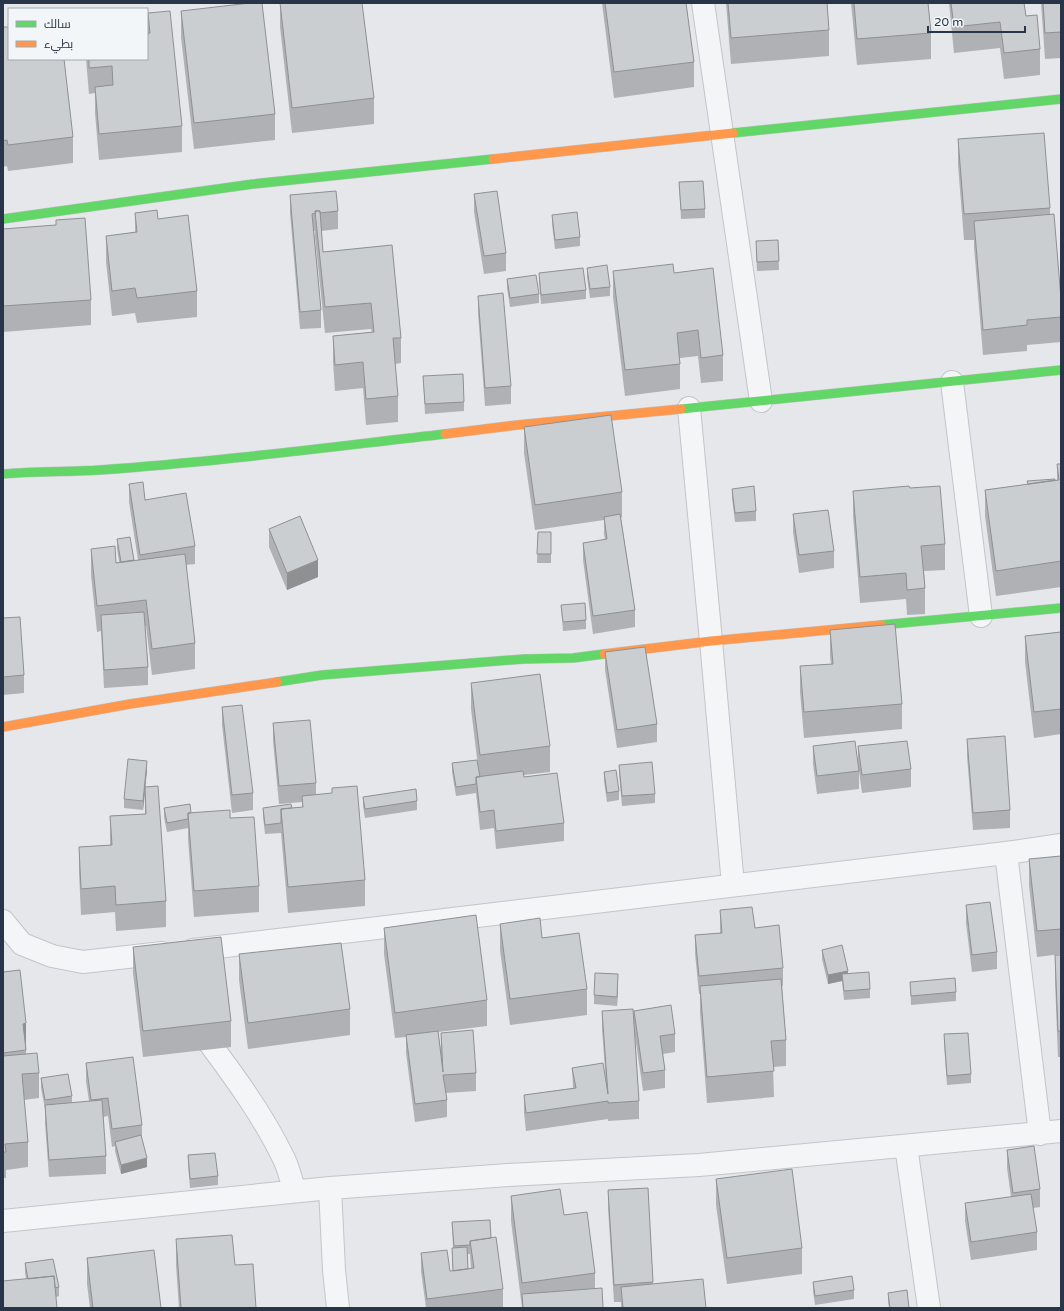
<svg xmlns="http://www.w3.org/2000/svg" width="1064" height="1311" viewBox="0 0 1064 1311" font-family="'Varela Round',Cairo,sans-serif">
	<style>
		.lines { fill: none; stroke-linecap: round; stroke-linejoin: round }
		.street-casing { stroke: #c3c5c8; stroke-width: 24 }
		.fast-casing { stroke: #c3c5c8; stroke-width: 10 }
		.slow-casing { stroke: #c3c5c8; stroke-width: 10 }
		.street { stroke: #f4f5f7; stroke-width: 22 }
		.fast { stroke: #63d668; stroke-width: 9 }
		.slow { stroke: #ff974d; stroke-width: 9 }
		.wall { fill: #afb1b4; fill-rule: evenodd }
		.shaded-wall { fill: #8e9092 }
		.building { fill: #cbced1; stroke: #8e9092 }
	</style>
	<rect width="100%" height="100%" fill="#e5e7ea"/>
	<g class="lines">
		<g class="street-casing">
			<path id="street" d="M 703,3 L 761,401
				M 952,382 L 981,616
				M 689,408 L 711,641 L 733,885
				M 1006,853 L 1040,1134
				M 3,921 L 22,944 L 52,956 L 83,962 L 162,953
				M 193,950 L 1006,853 L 1061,845
				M 196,1025 C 228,1068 261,1111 284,1159 C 289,1169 291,1181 295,1191
				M 906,1146 L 929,1308
				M 330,1188 L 334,1270 L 338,1308
				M 3,1221 L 330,1188 L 508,1175 L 699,1165 L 1061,1131"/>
		</g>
		<g class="fast-casing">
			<path id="fast" d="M 733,133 L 1061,99
				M 3,219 L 253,184 L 493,159
				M 681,409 L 1061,370
				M 3,474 C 35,471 68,472 100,470 C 215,462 330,447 445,434
				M 881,625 L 1061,608
				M 277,682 L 322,675 L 524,659 L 573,658 L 604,654"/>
		</g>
		<g class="slow-casing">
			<path id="slow" d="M 493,159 L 733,133
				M 445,434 L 517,425 L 681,409
				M 604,654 L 711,641 L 881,625
				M 3,727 L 130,704 L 277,682"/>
		</g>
		<use href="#street" class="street"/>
		<use href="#fast" class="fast"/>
		<use href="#slow" class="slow"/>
	</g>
	<path class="wall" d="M 280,3 L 374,98 L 374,124 L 292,133 L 280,27 Z
		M 602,3 L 686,3 L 694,62 L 694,87 L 614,98 Z
		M 726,3 L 827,3 L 829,30 L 829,56 L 731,64 Z
		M 851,3 L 928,3 L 931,33 L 931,59 L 857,65 Z
		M 949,3 L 1024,3 L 1026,16 L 1040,49 L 1040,75 L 1004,79 L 1000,48 L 954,53 Z
		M 1041,3 L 1061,3 L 1061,58 L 1045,59 Z
		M 181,11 L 275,114 L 275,140 L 194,149 L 181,37 Z
		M 148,13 L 182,126 L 182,152 L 99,160 L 95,113 L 95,93 L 89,94 L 86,59 L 147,59 L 148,33 Z
		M 3,27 L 73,137 L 73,163 L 8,171 L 7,166 L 3,167 Z
		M 958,139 L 1050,208 L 1050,214 L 1061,299 L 1061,342 L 1027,345 L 1027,351 L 983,355 L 974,247 L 974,240 L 964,240 L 958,165 Z
		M 679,182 L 705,209 L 705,218 L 681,219 Z
		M 474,194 L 506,253 L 506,271 L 484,274 L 474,212 Z
		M 290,195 L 338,211 L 338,229 L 321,231 L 323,252 L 392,245 L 401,338 L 401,363 L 395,364 L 398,396 L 398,422 L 366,425 L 363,388 L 335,391 L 333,362 L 333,336 L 372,332 L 371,329 L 325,333 L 315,237 L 315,231 L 314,231 L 321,310 L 321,328 L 300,329 L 290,213 Z
		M 135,213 L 158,219 L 197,291 L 197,317 L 137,323 L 135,313 L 112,316 L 106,262 L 106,236 L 135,232 Z
		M 552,215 L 580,237 L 580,246 L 555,249 L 552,224 Z
		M 56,220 L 91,300 L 91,325 L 3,332 L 3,229 L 56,225 Z
		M 778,240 L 779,270 L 757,271 L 756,250 Z
		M 587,268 L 610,287 L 610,296 L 590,298 L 587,277 Z
		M 613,271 L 674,273 L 723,355 L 723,381 L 701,383 L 698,356 L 680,358 L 680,389 L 625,396 L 613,297 Z
		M 539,273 L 586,290 L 586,299 L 541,304 L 539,282 Z
		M 507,279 L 539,294 L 539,303 L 510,307 L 507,288 Z
		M 478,296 L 511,386 L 511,404 L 485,406 L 478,313 Z
		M 423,376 L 464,402 L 464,411 L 425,414 Z
		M 524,427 L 622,492 L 622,517 L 621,518 L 635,610 L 635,627 L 593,634 L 583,560 L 583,543 L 605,540 L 604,534 L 604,520 L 535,530 L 524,453 Z
		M 1057,464 L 1061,464 L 1061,587 L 996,596 L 985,516 L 985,490 L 1057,480 Z
		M 129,484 L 195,546 L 195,564 L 186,565 L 195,643 L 195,669 L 152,675 L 146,626 L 145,626 L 148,667 L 148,685 L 104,688 L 101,631 L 97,632 L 91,575 L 91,549 L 116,563 L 119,562 L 117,548 L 117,539 L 134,560 L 138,560 L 129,502 Z
		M 910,488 L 945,544 L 945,570 L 924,571 L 925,588 L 925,614 L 907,615 L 906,599 L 860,603 L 853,516 L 853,491 Z
		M 732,489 L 756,511 L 756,521 L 735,522 L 732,498 Z
		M 793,514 L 834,551 L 834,568 L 799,573 L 793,532 Z
		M 269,529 L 318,577 L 287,590 L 269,547 Z
		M 538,532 L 551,532 L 551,563 L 537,563 Z
		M 561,605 L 586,620 L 586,629 L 563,631 Z
		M 3,618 L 24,675 L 24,693 L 3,695 Z
		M 830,630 L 902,704 L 902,729 L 804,738 L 800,692 L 800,666 L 831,664 L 830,656 Z
		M 1061,632 L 1061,734 L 1034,738 L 1025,662 L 1025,636 Z
		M 605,652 L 657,724 L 657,742 L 617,748 L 605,670 Z
		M 471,683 L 550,746 L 550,772 L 524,775 L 524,777 L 564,823 L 564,841 L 496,849 L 494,828 L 480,830 L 476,793 L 456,796 L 452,772 L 452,763 L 478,766 L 471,709 Z
		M 222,707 L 253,793 L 253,810 L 232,813 L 222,725 Z
		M 273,723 L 316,783 L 316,794 L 365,880 L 365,906 L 288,913 L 281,833 L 265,834 L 263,817 L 263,808 L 292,808 L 302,807 L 302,802 L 279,804 L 273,741 Z
		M 967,739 L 1010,810 L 1010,828 L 973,830 L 967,756 Z
		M 813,746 L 859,771 L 859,789 L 817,794 L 813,764 Z
		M 858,746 L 911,769 L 911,787 L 862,793 L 858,764 Z
		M 619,765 L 655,794 L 655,803 L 622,806 L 619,774 Z
		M 147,770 L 145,787 L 166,901 L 166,927 L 116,931 L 115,912 L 81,915 L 79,872 L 79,847 L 110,845 L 110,816 L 145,814 L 145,795 L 143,810 L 124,808 L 124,799 Z
		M 604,772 L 619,791 L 619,800 L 607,802 L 604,781 Z
		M 363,797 L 417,801 L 417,810 L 365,818 L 363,806 Z
		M 164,808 L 191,813 L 230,818 L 259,886 L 259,912 L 194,917 L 188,839 L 188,828 L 167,832 L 164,817 Z
		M 1061,856 L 1061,954 L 1037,957 L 1029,885 L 1029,859 Z
		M 966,905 L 997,952 L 997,969 L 972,972 L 966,923 Z
		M 720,910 L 755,928 L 783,968 L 783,986 L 782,986 L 786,1040 L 786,1066 L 773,1067 L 774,1097 L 707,1103 L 700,1012 L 700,994 L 699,994 L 695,953 L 695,935 L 720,933 Z
		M 500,924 L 542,938 L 587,989 L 587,1015 L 510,1025 L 500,950 Z
		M 384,928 L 487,1000 L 487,1026 L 438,1032 L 441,1050 L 441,1033 L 476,1073 L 476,1091 L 446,1093 L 447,1100 L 447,1117 L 415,1122 L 406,1053 L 406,1037 L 395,1038 L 384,954 Z
		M 133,947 L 231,1021 L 231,1047 L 143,1057 L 133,973 Z
		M 822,950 L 848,974 L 870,989 L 870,998 L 844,1000 L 842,981 L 828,984 L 822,959 Z
		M 239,954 L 350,1009 L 350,1035 L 248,1049 L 239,980 Z
		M 1055,955 L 1061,955 L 1061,1057 L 1058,1057 L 1055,981 Z
		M 3,972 L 26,1049 L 26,1054 L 39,1073 L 39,1098 L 24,1100 L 28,1142 L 28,1167 L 6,1170 L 6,1178 L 3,1178 Z
		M 910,982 L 956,992 L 956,1001 L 911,1005 Z
		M 618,983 L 617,1006 L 594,1004 L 594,995 Z
		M 602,1011 L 634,1020 L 634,1011 L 675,1034 L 675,1052 L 663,1054 L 665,1070 L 665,1088 L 643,1091 L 635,1036 L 639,1101 L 639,1119 L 608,1121 L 608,1119 L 526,1131 L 524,1113 L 524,1095 L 573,1088 L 572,1068 L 606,1083 L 602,1029 Z
		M 944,1034 L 971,1074 L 971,1083 L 947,1085 L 944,1043 Z
		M 86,1063 L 142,1125 L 142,1140 L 147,1167 L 121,1174 L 115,1151 L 115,1146 L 112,1147 L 108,1116 L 103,1117 L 106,1156 L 106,1174 L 49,1177 L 45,1123 L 45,1109 L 41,1088 L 41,1078 L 72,1096 L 72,1103 L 89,1101 L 86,1081 Z
		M 1007,1150 L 1040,1189 L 1040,1207 L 1033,1208 L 1037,1232 L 1037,1250 L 971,1260 L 965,1221 L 965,1203 L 1011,1197 L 1007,1168 Z
		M 188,1155 L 218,1176 L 218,1185 L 190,1188 L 188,1165 Z
		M 716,1179 L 802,1248 L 802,1274 L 727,1284 L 716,1205 Z
		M 648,1188 L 653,1284 L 706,1308 L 621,1308 L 621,1302 L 614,1302 L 608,1208 L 608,1190 Z
		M 511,1196 L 564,1215 L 595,1273 L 595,1288 L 603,1308 L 522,1308 L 511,1221 Z
		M 452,1222 L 491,1238 L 503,1289 L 503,1307 L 497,1308 L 426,1308 L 421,1271 L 421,1253 L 450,1271 L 453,1271 L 452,1257 L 452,1248 L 453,1248 ZM 468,1254 L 470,1254 L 471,1269 L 468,1269 Z
		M 176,1239 L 235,1265 L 256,1308 L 179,1308 L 176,1265 Z
		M 87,1258 L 161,1308 L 90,1308 L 87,1284 Z
		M 25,1263 L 59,1287 L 59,1296 L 56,1297 L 26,1279 L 25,1272 Z
		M 813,1282 L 854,1290 L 854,1299 L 815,1305 L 813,1291 Z
		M 888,1293 L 909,1308 L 889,1308 L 888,1302 Z"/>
	<path class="shaded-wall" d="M 318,560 L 318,577 L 287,590 L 287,573 Z
		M 147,761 L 147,770 L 145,791 L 145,787 L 143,810 L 143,801 Z
		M 848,971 L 848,980 L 842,974 L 842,981 L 828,984 L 828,975 Z
		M 618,974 L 618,983 L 617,1006 L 617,997 Z
		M 26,1023 L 26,1049 L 23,1050 L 23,1024 Z
		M 147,1158 L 147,1167 L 121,1174 L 121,1165 Z"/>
	<path class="building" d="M 250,3 L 262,3 L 275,114 L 194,123 L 181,11 Z
		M 280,3 L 362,3 L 374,98 L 292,108 Z
		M 605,3 L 686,3 L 694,62 L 614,72 Z
		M 728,3 L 827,3 L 829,30 L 731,38 Z
		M 854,3 L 928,3 L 931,33 L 857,39 Z
		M 951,3 L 1024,3 L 1026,16 L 1037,15 L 1040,49 L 1004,53 L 1000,22 L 954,27 Z
		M 1043,3 L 1061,3 L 1061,32 L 1045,33 Z
		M 170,11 L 182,126 L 99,134 L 95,87 L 113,85 L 112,66 L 89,68 L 89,59 L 147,59 L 147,34 L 150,33 L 148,13 Z
		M 3,27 L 9,27 L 9,59 L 64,59 L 73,137 L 8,145 L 7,140 L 3,141 Z
		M 1044,133 L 1050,208 L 964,214 L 958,139 Z
		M 703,181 L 705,209 L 681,210 L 679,182 Z
		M 336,191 L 338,211 L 320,213 L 320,211 L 315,211 L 316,213 L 312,214 L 321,310 L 300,312 L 290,195 Z
		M 497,191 L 506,253 L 484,256 L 474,194 Z
		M 157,210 L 158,219 L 188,215 L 197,291 L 137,298 L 135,288 L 112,291 L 106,236 L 137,232 L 135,213 Z
		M 315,211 L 320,211 L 323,252 L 392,245 L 401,338 L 393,338 L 398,396 L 366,399 L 363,362 L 335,365 L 333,336 L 374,332 L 371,303 L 325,307 Z
		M 577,212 L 580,237 L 555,240 L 552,215 Z
		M 1054,214 L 1061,299 L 1061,317 L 1027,320 L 1027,325 L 983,330 L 974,221 Z
		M 85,218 L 91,300 L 3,306 L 3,229 L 56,225 L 56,220 Z
		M 778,240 L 779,261 L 757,262 L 756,241 Z
		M 673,264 L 674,273 L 713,268 L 723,355 L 701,358 L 698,330 L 677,333 L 680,364 L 625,370 L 613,271 Z
		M 607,265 L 610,287 L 590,289 L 587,268 Z
		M 583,268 L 586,290 L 541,295 L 539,273 Z
		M 536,275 L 539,294 L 510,298 L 507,279 Z
		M 503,293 L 511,386 L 485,388 L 478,296 Z
		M 463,374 L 464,402 L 425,404 L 423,376 Z
		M 611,415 L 622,492 L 535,505 L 524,427 Z
		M 1057,464 L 1061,464 L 1061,561 L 996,571 L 985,490 L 1059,480 Z
		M 1055,479 L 1055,480 L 1028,484 L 1027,481 Z
		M 143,482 L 145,500 L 186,493 L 195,546 L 140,555 L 129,484 Z
		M 754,486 L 756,511 L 735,513 L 732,489 Z
		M 909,486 L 910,488 L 940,486 L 945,544 L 921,546 L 925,588 L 907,590 L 906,573 L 860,577 L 853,491 Z
		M 828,510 L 834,551 L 799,555 L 793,514 Z
		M 620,514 L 635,610 L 593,616 L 583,543 L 607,539 L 604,517 Z
		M 300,516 L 318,560 L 287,573 L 269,529 Z
		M 538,532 L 551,532 L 551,554 L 537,554 Z
		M 130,537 L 134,560 L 121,562 L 117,539 Z
		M 115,546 L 116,563 L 185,554 L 195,643 L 152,649 L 146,600 L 97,606 L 91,549 Z
		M 585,603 L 586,620 L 563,622 L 561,605 Z
		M 144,612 L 148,667 L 104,670 L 101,615 Z
		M 20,617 L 24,675 L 3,677 L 3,618 Z
		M 895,624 L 902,704 L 804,712 L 800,666 L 833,664 L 830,630 Z
		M 1061,632 L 1061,709 L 1034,712 L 1025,636 Z
		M 645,647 L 657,724 L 617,730 L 605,652 Z
		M 540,674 L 550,746 L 480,755 L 471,683 Z
		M 242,705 L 253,793 L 232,795 L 222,707 Z
		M 310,720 L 316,783 L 279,786 L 273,723 Z
		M 1005,736 L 1010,810 L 973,813 L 967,739 Z
		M 855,741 L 859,771 L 817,776 L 813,746 Z
		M 907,741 L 911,769 L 862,775 L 858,746 Z
		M 128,759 L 147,761 L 143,801 L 124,799 Z
		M 477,760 L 480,777 L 476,777 L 476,784 L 456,787 L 452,763 Z
		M 652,762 L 655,794 L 622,796 L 619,765 Z
		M 616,770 L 619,791 L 607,793 L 604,772 Z
		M 523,771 L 524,777 L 557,773 L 564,823 L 496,831 L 494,810 L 480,812 L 476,777 Z
		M 158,786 L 166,901 L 116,905 L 115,886 L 81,889 L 79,847 L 112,845 L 110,816 L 146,814 L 145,787 Z
		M 357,786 L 365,880 L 288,887 L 281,809 L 303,807 L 302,796 L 332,793 L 332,788 Z
		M 416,789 L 417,801 L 365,809 L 363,797 Z
		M 190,804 L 191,813 L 188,813 L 188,819 L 167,823 L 164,808 Z
		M 291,804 L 292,808 L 281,809 L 281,823 L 265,825 L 263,808 Z
		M 230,810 L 230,818 L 254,817 L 259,886 L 194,891 L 188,813 Z
		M 1061,856 L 1061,929 L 1037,931 L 1029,859 Z
		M 990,902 L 997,952 L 972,955 L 966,905 Z
		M 752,907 L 755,928 L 779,925 L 783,968 L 699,976 L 695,935 L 722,933 L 720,910 Z
		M 476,915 L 487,1000 L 395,1013 L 384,928 Z
		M 540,918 L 542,938 L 579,933 L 587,989 L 510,999 L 500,924 Z
		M 221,937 L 231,1021 L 143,1031 L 133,947 Z
		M 341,943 L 350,1009 L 248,1023 L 239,954 Z
		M 842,945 L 848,971 L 828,975 L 822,950 Z
		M 1055,955 L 1061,955 L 1061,1031 L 1058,1031 Z
		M 20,970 L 26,1023 L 23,1024 L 26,1050 L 3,1053 L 3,972 Z
		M 869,972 L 870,989 L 844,991 L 842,974 Z
		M 595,973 L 618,974 L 617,997 L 594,995 Z
		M 955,978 L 956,992 L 911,996 L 910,982 Z
		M 781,979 L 786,1040 L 771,1041 L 774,1071 L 707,1077 L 700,986 Z
		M 671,1005 L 675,1034 L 660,1036 L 665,1070 L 643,1073 L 634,1011 Z
		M 633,1009 L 639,1101 L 608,1103 L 608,1101 L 526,1113 L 524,1095 L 576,1088 L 572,1068 L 603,1063 L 608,1094 L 602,1011 Z
		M 473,1030 L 476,1073 L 443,1075 L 447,1100 L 415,1104 L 406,1035 L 438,1031 L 443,1072 L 441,1033 Z
		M 968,1033 L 971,1074 L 947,1076 L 944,1034 Z
		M 37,1053 L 39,1073 L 22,1074 L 28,1142 L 5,1144 L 6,1152 L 3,1152 L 3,1056 Z
		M 133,1057 L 142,1125 L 112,1129 L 108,1098 L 91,1100 L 86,1063 Z
		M 68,1074 L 72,1096 L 45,1100 L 41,1078 Z
		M 102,1100 L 106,1156 L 49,1160 L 45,1105 Z
		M 141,1135 L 147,1158 L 121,1165 L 115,1142 Z
		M 1034,1146 L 1040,1189 L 1013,1193 L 1007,1150 Z
		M 215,1153 L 218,1176 L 190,1179 L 188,1155 Z
		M 792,1169 L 802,1248 L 727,1258 L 716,1179 Z
		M 648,1188 L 653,1282 L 614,1285 L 608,1190 Z
		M 560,1189 L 564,1215 L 587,1212 L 595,1273 L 522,1283 L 511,1196 Z
		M 1031,1194 L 1037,1232 L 971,1242 L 965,1203 Z
		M 490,1220 L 491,1238 L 470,1241 L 470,1245 L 454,1246 L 452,1222 Z
		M 232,1235 L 235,1265 L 253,1264 L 256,1308 L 181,1308 L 176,1239 Z
		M 496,1237 L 503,1289 L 427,1299 L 421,1253 L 447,1250 L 450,1271 L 474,1268 L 470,1241 Z
		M 467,1247 L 468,1269 L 453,1271 L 452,1248 Z
		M 154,1250 L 161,1308 L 93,1308 L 87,1258 Z
		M 53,1259 L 59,1287 L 55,1288 L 54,1276 L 28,1279 L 25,1263 Z
		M 54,1276 L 57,1308 L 3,1308 L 3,1281 Z
		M 852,1276 L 854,1290 L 815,1296 L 813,1282 Z
		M 703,1279 L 706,1308 L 623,1308 L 621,1287 Z
		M 602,1288 L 603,1308 L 523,1308 L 522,1294 Z
		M 907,1290 L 909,1308 L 890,1308 L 888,1293 Z"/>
	<rect width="1064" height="1311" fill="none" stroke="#283447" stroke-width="8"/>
	<rect x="8" y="8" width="140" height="52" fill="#f3f6f9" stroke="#a2a8b2"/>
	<rect x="16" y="21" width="20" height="6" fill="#63d668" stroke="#a2a8b2"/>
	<text x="44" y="28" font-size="12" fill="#283447">سالك</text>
	<rect x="16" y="41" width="20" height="6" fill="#ff974d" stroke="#a2a8b2"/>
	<text x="44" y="48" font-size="12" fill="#283447">بطيء</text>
	<path d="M928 26v6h97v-6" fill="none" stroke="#283447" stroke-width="2"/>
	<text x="934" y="26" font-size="12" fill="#283447" stroke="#f3f6f9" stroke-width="3" paint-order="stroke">20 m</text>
</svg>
